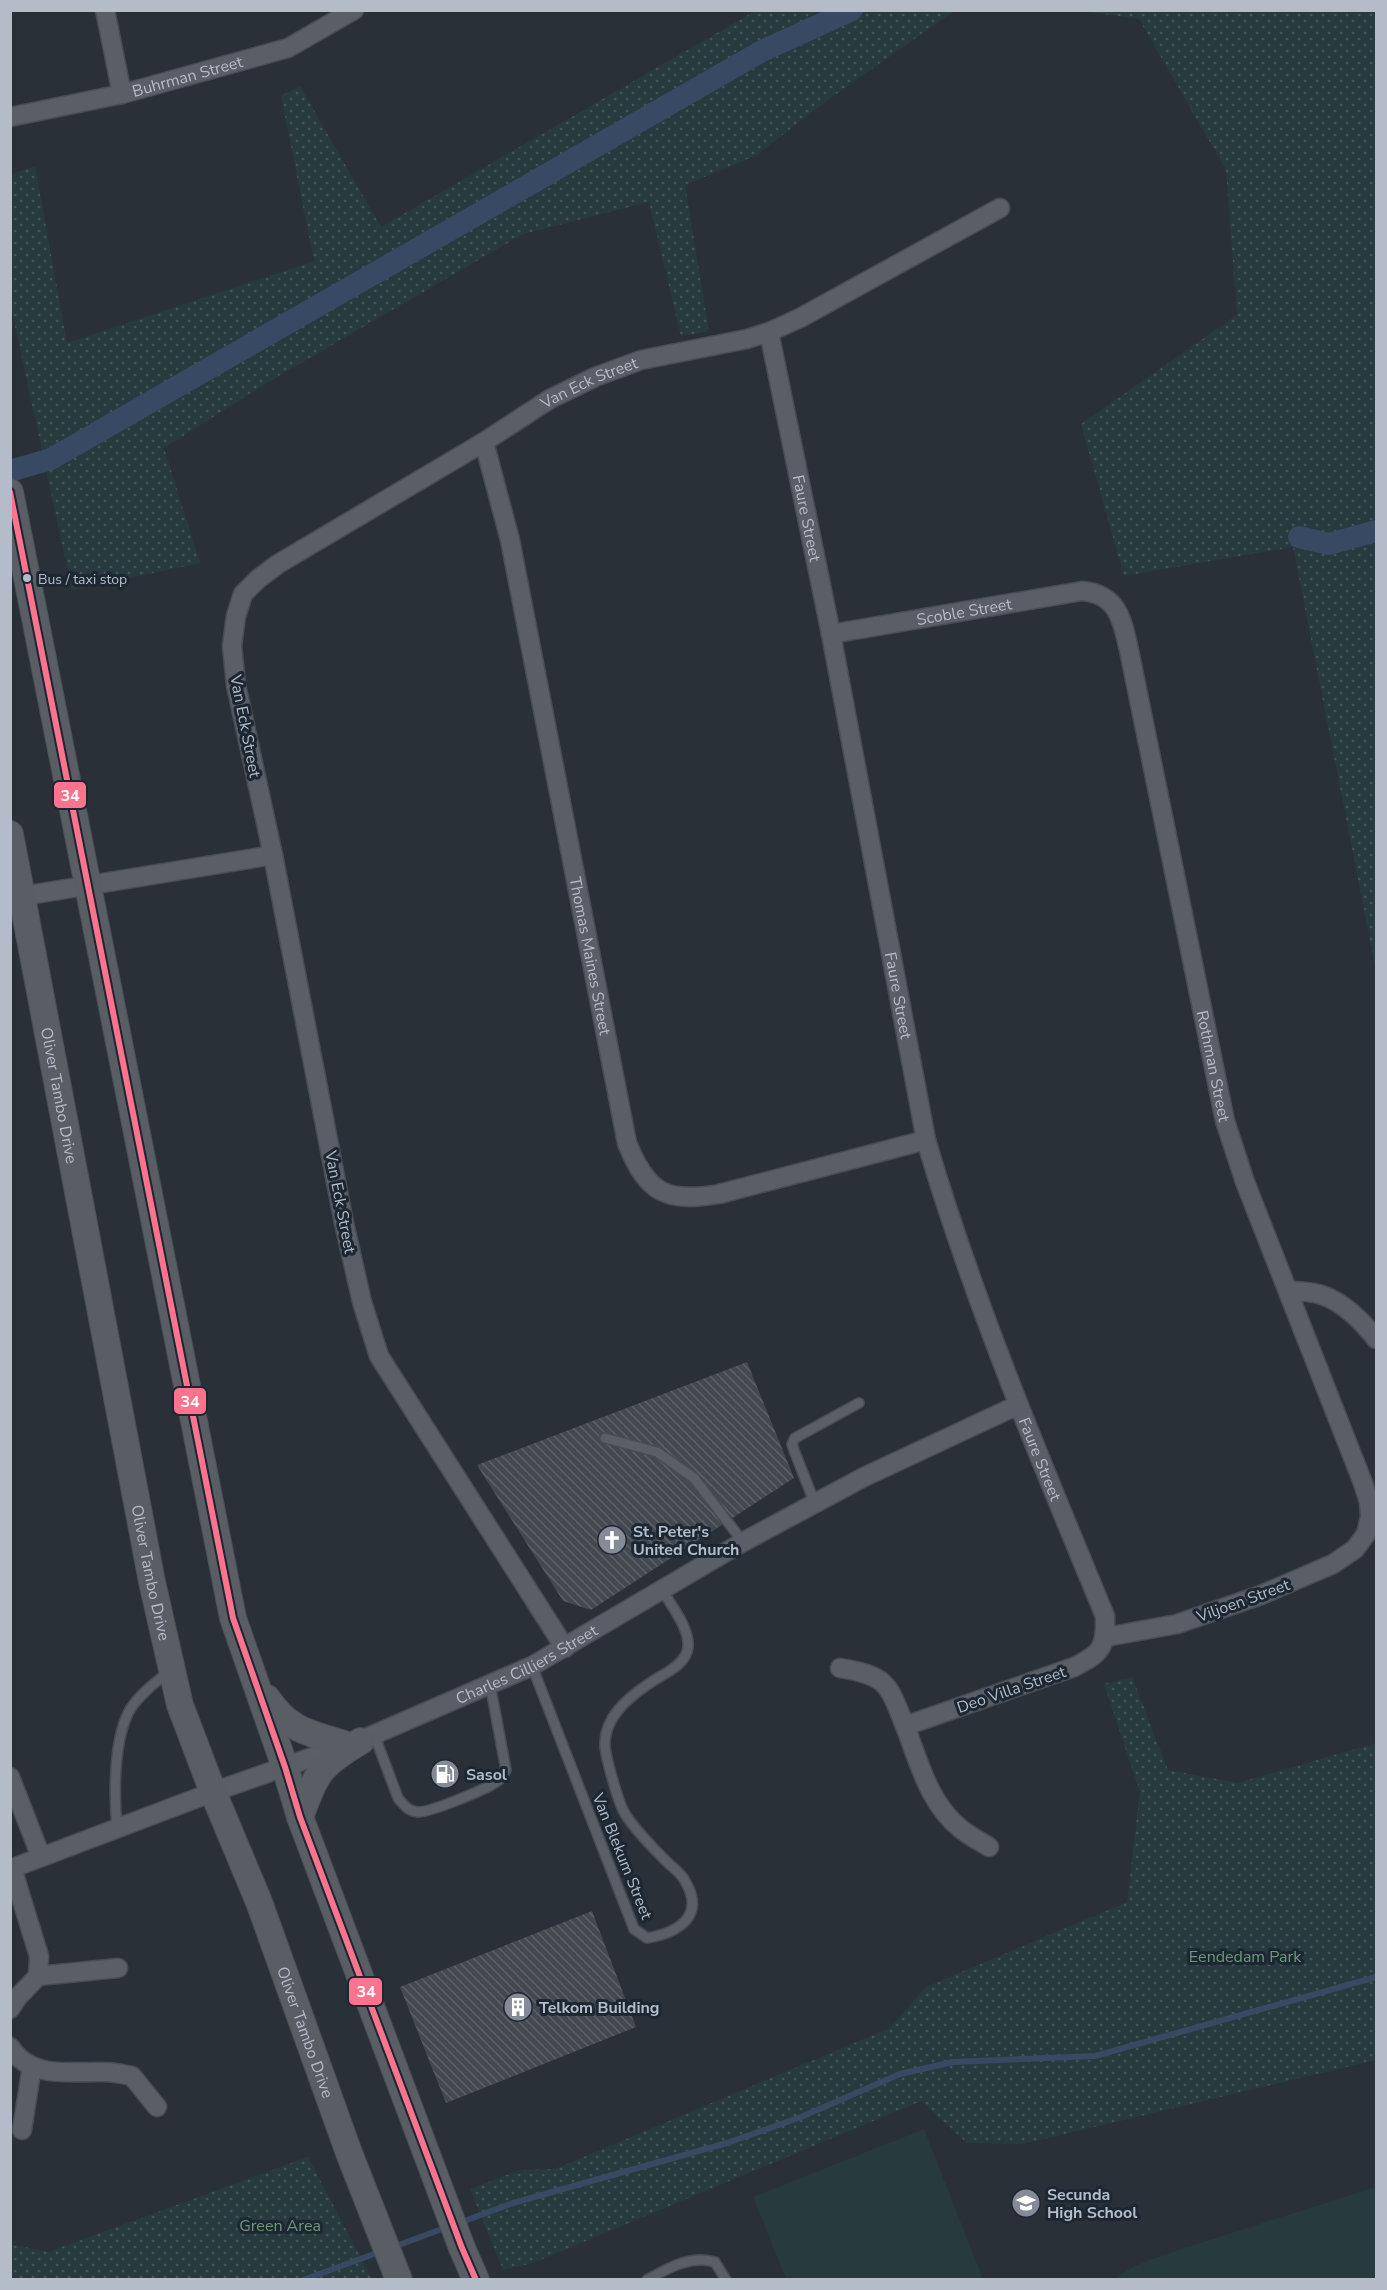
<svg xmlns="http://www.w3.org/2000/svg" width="1387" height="2290" viewBox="0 0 1387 2290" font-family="'Nunito Sans',sans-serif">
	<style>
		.park { fill: url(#park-dots) }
		.pitch { fill: #273a3e }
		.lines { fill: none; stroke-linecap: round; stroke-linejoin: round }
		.stream { stroke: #384963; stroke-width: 6 }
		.canal { stroke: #384963; stroke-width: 22 }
		.building { fill: url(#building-back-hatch) }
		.lane-casing { stroke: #484c53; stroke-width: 12 }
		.street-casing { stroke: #484c53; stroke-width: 21 }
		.secondary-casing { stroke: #484c53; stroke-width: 28 }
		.lane { stroke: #5a5e66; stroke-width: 9 }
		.street { stroke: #5a5e66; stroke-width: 18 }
		.secondary { stroke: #595d64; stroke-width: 26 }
		.bus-1-casing { stroke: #1d2633; stroke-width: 10 }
		.bus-1 { stroke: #fc738d; stroke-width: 6 }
		.bus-dot { fill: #b4bcc9; stroke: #1d2633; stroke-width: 2 }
		.labels { text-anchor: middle; stroke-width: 6; stroke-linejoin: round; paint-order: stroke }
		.bus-label { font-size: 14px; fill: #b4bcc9; stroke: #1d2633; text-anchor: start }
		.street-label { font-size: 16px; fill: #b4bcc9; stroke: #1d2633 }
		.poi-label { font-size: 16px; font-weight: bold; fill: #b4bcc9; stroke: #1d2633; text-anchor: start }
		.park-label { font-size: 16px; fill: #6b9a76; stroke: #1d2633 }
		.line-badge { stroke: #1d2633; stroke-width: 2 }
		.badge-label { font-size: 16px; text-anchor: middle; font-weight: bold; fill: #fff }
	</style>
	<defs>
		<pattern id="park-dots" width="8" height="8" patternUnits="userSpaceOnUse" patternTransform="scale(1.5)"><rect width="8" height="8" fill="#273a3e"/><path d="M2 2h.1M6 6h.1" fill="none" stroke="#445559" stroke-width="1.8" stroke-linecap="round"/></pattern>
		<pattern id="building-back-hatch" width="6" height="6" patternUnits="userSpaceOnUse" patternTransform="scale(1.5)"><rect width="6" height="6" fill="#444950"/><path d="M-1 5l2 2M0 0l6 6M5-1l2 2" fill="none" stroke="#5d6168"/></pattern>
	</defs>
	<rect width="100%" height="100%" fill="#2a3038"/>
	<path class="park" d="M 755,11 L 954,11 L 825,102 L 757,155 L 685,185 L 709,331 L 681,336 L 649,202 L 523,234 L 265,384 L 164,448 L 200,563 L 72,590 L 11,307 L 11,174 L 35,166 L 67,343 L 314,261 L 281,96 L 300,86 L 381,227 Z
		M 1082,11 L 1376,11 L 1376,971 L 1293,547 L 1124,576 L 1081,424 L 1237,315 L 1226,170 L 1139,19 Z
		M 1132,1677 L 1168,1770 L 1238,1783 L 1376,1743 L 1376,2060 L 1023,2144 L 967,2143 L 921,2101 L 533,2263 L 503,2270 L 470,2189 L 520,2170 L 555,2169 L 890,2028 L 926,1987 L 1127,1902 L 1140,1792 L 1104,1684 Z
		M 308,2157 L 372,2279 L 11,2279 L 11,2244 L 48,2252 Z"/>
	<path class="pitch" d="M 924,2129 L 983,2279 L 786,2279 L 753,2197 Z
		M 1376,2187 L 1376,2279 L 1116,2279 C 1132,2264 1158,2258 1178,2250 Z"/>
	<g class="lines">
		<path class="stream" d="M 459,2223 L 513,2203 L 727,2143 L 801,2117 L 900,2074 L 953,2062 L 1095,2056 L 1376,1977
			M 391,2248 L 447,2227
			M 303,2280 L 382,2251"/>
		<path class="canal" d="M 10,471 L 51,459 L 762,51 L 852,10
			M 1299,537 L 1329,544 L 1376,531"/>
	</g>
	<path class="building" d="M 747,1362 L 794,1478 L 591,1610 L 563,1601 L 477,1465 Z
		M 592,1911 L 636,2027 L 446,2103 L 400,1987 Z"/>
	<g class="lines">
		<g class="lane-casing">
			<path id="lane" d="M 605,1438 L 657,1452 L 694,1478 L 743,1542
				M 815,1504 L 794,1450 L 792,1444 L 795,1438 L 859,1403
				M 532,1666 L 634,1929 L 647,1938 C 678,1933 706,1916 685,1881 C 681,1873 672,1867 666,1861 C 652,1847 638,1833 627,1817 C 619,1806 615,1787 611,1774 C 609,1766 606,1756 605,1747 C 603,1714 636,1691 661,1676 C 672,1670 687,1661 688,1647 C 690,1629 671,1605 662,1590
				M 374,1734 L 398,1798 C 403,1804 408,1811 417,1812 C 429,1813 481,1791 493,1784 C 499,1781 503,1776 506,1770 L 490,1684
				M 117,1828 C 114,1796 113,1737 131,1708 C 141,1693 155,1683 168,1672
				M 647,2280 C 668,2268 690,2255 715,2262 L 726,2280"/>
		</g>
		<g class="street-casing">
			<g id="street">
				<path d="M 105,10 L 122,94"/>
				<path id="s1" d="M 10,117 L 122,94 L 288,48 L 354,10"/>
				<path id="s2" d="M 769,332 L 831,634 L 926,1140 C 974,1303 1040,1459 1105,1616 C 1106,1647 1102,1653 1074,1667 L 905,1726 C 888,1684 888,1676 840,1668"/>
				<path id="s3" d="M 484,442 L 510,540 L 627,1143 C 647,1193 666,1203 719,1194 L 926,1140"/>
				<path id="s4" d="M 831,634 L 1082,591 C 1120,594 1123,624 1130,655 L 1225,1121 L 1245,1182 L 1363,1483 L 1369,1502 L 1370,1517 L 1366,1534 L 1355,1549 L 1333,1564 L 1261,1595 L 1177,1624 L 1106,1637"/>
				<path d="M 23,896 L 273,855"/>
				<path d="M 1289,1290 C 1299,1292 1312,1291 1322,1295 C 1343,1302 1363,1322 1376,1339"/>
				<path id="s5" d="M 565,1648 L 379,1356 L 362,1302 L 344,1223 L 273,855 L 236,685 L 232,646 L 236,616 L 243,594 L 258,579 L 278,564 L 484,442 L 550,399 L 595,377 L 641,360 L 747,339 L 769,332 L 800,318 L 1000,208"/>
				<path d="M 905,1726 C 919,1762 929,1804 961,1829 C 969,1836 980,1841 989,1847"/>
				<path d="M 10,1777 L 41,1857"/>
				<path id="s6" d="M 10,1869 L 213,1792 L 364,1739 L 532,1666 L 743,1542 L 864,1477 L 1018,1405"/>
				<path d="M 38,1976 L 118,1968"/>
				<path d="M 10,2009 L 18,1997 L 38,1976 L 39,1956 L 12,1868"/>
				<path d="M 10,2047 C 31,2080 71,2071 104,2072 C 113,2072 123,2074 132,2076 L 157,2107"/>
				<path d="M 22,2130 L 32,2066"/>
			</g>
		</g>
		<g class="secondary-casing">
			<g id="secondary">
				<path d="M 10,492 L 233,1618 L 285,1767 L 300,1817 L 462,2248 L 476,2280"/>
				<path id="s7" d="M 10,834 L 152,1582 L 180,1705 L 213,1792 L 259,1902 L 349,2153 L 399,2280"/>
				<path d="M 267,1698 C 290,1732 310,1733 348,1745"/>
				<path d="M 300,1817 C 317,1772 319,1766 361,1741"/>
			</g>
		</g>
		<use href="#lane" class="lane"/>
		<use href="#street" class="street"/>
		<use href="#secondary" class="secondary"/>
		<g class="bus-1-casing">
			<path id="bus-1" d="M 10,492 L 233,1618 L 285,1767 L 300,1817 L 462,2248 L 476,2280"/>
		</g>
		<use href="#bus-1" class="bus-1"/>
	</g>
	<defs>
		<g id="church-disc" transform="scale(1.5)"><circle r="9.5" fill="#848b96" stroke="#1d2633"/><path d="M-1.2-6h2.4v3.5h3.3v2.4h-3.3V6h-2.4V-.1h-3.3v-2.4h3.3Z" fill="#fff"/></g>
		<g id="fuel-disc" transform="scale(1.5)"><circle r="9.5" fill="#848b96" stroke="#1d2633"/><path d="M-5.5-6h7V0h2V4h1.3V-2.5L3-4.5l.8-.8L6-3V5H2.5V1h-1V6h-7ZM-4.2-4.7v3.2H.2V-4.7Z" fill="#fff"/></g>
		<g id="building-disc" transform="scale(1.5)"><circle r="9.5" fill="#848b96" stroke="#1d2633"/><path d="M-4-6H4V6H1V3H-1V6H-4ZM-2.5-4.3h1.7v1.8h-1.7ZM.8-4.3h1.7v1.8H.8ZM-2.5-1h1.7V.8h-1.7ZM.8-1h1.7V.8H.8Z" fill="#fff"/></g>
		<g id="school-disc" transform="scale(1.5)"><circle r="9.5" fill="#848b96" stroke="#1d2633"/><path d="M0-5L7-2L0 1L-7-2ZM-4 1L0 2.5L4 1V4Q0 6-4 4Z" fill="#fff"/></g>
	</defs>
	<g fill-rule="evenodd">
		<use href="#church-disc" x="612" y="1540"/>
		<use href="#fuel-disc" x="445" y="1774"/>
		<use href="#building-disc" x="518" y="2007"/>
		<use href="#school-disc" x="1026" y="2203"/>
	</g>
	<circle class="bus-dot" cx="27" cy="578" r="5"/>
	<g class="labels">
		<g class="bus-label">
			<text x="38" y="584">Bus / taxi stop</text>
		</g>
		<g class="street-label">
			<text dy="6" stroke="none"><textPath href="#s1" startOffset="182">Buhrman Street</textPath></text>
			<text dy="6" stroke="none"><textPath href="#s5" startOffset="1532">Van Eck Street</textPath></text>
			<text dy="6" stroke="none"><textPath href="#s2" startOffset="190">Faure Street</textPath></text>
			<text dy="6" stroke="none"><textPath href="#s4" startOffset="135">Scoble Street</textPath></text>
			<text transform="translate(246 726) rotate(79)" y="6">Van Eck Street</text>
			<text dy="6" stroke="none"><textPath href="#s3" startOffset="525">Thomas Maines Street</textPath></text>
			<text dy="6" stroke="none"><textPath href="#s2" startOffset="676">Faure Street</textPath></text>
			<text dy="6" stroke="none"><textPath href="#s4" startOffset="762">Rothman Street</textPath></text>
			<text dy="6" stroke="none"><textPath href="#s7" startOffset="266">Oliver Tambo Drive</textPath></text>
			<text transform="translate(341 1202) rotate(79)" y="6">Van Eck Street</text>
			<text dy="6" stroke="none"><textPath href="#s2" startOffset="1162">Faure Street</textPath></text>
			<text dy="6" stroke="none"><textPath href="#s7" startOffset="752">Oliver Tambo Drive</textPath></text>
			<text transform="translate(1243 1600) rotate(-20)" y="6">Viljoen Street</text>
			<text dy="6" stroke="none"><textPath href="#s6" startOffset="556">Charles Cilliers Street</textPath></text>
			<text transform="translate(1011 1689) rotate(-19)" y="6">Deo Villa Street</text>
			<text transform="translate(623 1856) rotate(68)" y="6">Van Blekum Street</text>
			<text dy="6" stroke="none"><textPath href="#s7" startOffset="1238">Oliver Tambo Drive</textPath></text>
		</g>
		<g class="poi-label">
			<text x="633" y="1537">St. Peter's<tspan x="633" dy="18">United Church</tspan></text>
			<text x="466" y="1780">Sasol</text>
			<text x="539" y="2013">Telkom Building</text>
			<text x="1047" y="2200">Secunda<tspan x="1047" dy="18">High School</tspan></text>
		</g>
		<g class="park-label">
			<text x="1245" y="1962">Eendedam Park</text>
			<text x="280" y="2231">Green Area</text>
		</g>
	</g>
	<g class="line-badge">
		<rect x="53" y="781" width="34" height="28" rx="6" fill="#fc738d"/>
		<rect x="173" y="1387" width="34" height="28" rx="6" fill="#fc738d"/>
		<rect x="348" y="1977" width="35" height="29" rx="6" fill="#fc738d"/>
	</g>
	<g class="badge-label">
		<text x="70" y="801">34</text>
		<text x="190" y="1407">34</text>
		<text x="366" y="1997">34</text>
	</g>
	<rect width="1387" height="2290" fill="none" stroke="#b4bcc9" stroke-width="24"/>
</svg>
